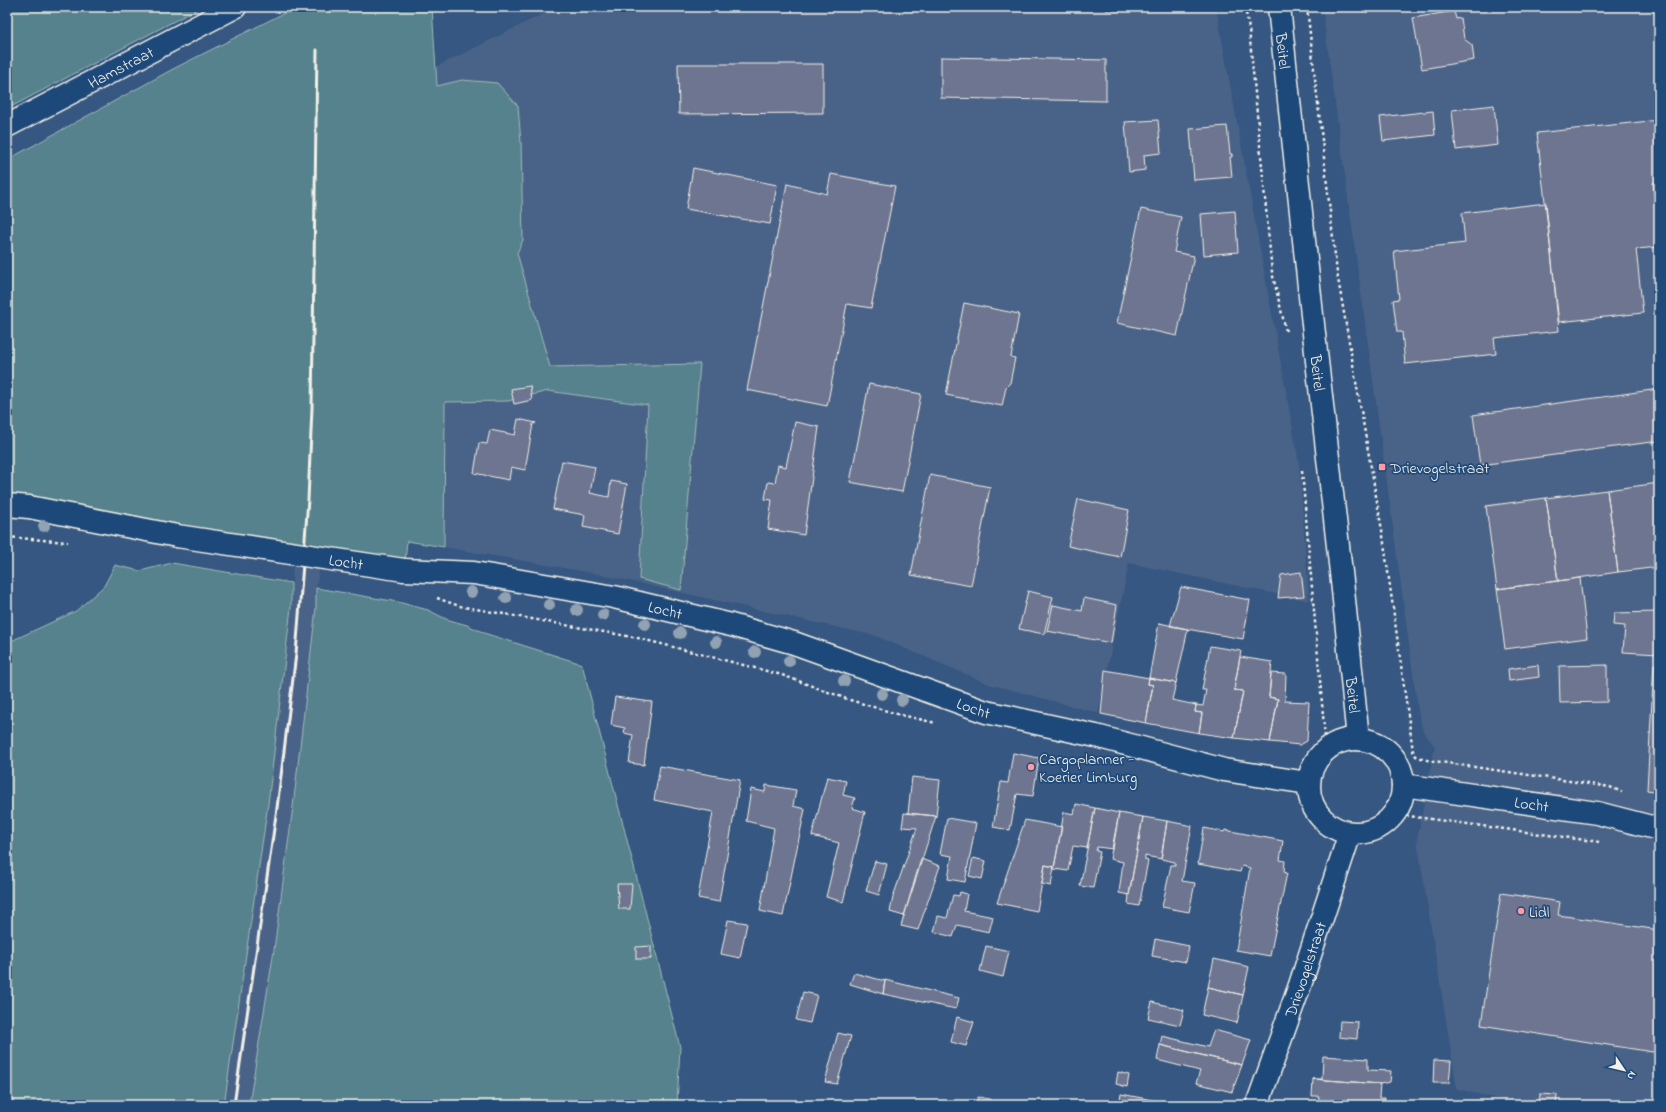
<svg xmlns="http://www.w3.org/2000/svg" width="1666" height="1112" viewBox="0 0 1666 1112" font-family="'Indie Flower',sans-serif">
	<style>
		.built { fill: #496388 }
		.green { fill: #54828c; stroke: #a4baba }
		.building { fill: #6d7490; stroke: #f4f1e8 }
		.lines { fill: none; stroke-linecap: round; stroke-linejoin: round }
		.secondary-casing { stroke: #f4f1e8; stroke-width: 25 }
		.path { stroke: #f4f1e8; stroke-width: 2.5; stroke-dasharray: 3 3; stroke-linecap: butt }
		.secondary { stroke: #1f4a7a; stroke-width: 22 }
		.rail { stroke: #f4f1e8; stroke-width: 3 }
		.secondary-bridge-casing { stroke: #f4f1e8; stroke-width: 25; stroke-linecap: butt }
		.secondary-bridge { stroke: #1f4a7a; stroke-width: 22 }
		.tree { fill: #91a2b2 }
		.poi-dot { fill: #ff9aa2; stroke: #1f4a7a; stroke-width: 1.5 }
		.labels { text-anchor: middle; stroke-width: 3.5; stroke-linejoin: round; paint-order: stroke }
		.street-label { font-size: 16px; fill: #f4f1e8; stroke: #1f4a7a }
		.poi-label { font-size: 16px; fill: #f4f1e8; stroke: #1f4a7a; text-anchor: start }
	</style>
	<rect width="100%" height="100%" fill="#365781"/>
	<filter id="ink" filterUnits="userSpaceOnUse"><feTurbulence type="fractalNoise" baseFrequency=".025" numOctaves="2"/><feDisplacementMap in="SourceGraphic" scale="8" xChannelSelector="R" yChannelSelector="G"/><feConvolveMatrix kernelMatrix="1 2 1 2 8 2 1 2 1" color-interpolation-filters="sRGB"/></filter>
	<g filter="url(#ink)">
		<path class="built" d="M 557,7 L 1216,7 L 1299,463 L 1309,601 L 1129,563 L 1098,713 L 989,684 L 876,636 L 598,574 L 444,547 L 436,67 Z
			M 1322,7 L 1659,7 L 1659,1105 L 1524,1105 L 1457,1089 L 1417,840 L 1435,747 L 1423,731 L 1418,710 Z
			M 326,530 L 316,588 L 316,608 L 294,799 L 274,950 L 249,1105 L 224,1105 L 268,804 L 291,607 L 294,538 Z"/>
		<path class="green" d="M 7,7 L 201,7 L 7,109 Z
			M 296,7 L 432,7 L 437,86 L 462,80 L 497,83 L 518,106 L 521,143 L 523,240 L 517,253 L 550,367 L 700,364 L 681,590 L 639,579 L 648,405 L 548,391 L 508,401 L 445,402 L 444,547 L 407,541 L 405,563 L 179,525 L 7,493 L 7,160 L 173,69 Z
			M 172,563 L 291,583 L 291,607 L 268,804 L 224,1105 L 7,1105 L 7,643 L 76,611 L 104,586 L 115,565 L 140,571 Z
			M 316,588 L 398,602 L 428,610 L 446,619 L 467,625 L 487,634 L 582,664 L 680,1047 L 677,1105 L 249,1105 L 274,950 L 294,799 L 316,608 Z"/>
		<path class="building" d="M 1106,7 L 1142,7 L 1139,10 L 1106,10 Z
			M 1454,11 L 1456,19 L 1461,18 L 1464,39 L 1472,45 L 1474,60 L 1422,69 L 1413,18 Z
			M 941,57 L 1106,60 L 1106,101 L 941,98 Z
			M 678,64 L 823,64 L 823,113 L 679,114 Z
			M 1494,105 L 1498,145 L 1456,150 L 1452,110 Z
			M 1433,111 L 1435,135 L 1383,141 L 1380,117 Z
			M 1158,120 L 1161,153 L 1144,155 L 1145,170 L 1129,172 L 1125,122 Z
			M 1659,120 L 1659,182 L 1653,183 L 1659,247 L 1636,249 L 1643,313 L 1559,322 L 1537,133 Z
			M 1227,126 L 1230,154 L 1232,154 L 1232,157 L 1230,157 L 1232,177 L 1194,180 L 1190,129 Z
			M 693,168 L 777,185 L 770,224 L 686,209 Z
			M 831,174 L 895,186 L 871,308 L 847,304 L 827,406 L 747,390 L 787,184 L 827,194 Z
			M 1546,203 L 1559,331 L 1494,338 L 1496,354 L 1405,364 L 1402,332 L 1397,332 L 1393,300 L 1399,299 L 1394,251 L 1465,243 L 1462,213 Z
			M 1141,209 L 1181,217 L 1174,252 L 1194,256 L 1177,336 L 1117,323 Z
			M 1235,211 L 1238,252 L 1204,255 L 1201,214 Z
			M 964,303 L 1019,314 L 1011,357 L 1015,358 L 1010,383 L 1006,387 L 1002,406 L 946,395 Z
			M 869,384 L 921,394 L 902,492 L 850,482 Z
			M 530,386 L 532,400 L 514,404 L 511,389 Z
			M 1659,389 L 1659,441 L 1480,465 L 1473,415 Z
			M 518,419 L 536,423 L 533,424 L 525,470 L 511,467 L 509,480 L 474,473 L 479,443 L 487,444 L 490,430 L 515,435 Z
			M 795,422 L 819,427 L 804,535 L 768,529 L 772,500 L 765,499 L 768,482 L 775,483 L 778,465 L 786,467 Z
			M 562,461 L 595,467 L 590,493 L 609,497 L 611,481 L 627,484 L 618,534 L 583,527 L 585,515 L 553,509 Z
			M 930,475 L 990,487 L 971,586 L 911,575 Z
			M 1659,483 L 1659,567 L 1618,572 L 1607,490 Z
			M 1607,490 L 1618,572 L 1558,581 L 1546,498 Z
			M 1546,498 L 1558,581 L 1497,589 L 1486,506 Z
			M 1078,499 L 1129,510 L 1120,557 L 1068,546 Z
			M 1301,572 L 1304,596 L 1278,598 L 1281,575 Z
			M 1580,578 L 1587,638 L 1505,649 L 1497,589 Z
			M 1181,587 L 1250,600 L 1243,639 L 1170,626 Z
			M 1028,591 L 1053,597 L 1044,634 L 1019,629 Z
			M 1084,598 L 1117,605 L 1111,643 L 1047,631 L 1053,605 L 1082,611 Z
			M 1659,612 L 1659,654 L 1623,652 L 1625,626 L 1613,625 L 1614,613 Z
			M 1159,623 L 1188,629 L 1176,683 L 1149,678 Z
			M 1210,646 L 1241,651 L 1234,690 L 1243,691 L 1234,738 L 1199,733 L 1202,713 L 1195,712 L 1196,705 L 1203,706 L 1206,690 L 1202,690 Z
			M 1240,657 L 1272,662 L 1269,697 L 1278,699 L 1270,742 L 1234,738 L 1243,691 L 1234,690 Z
			M 1654,664 L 1659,665 L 1659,792 L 1647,790 Z
			M 1538,665 L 1539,677 L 1509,681 L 1508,669 Z
			M 1607,665 L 1607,702 L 1560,703 L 1559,666 Z
			M 1105,670 L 1149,678 L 1148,684 L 1153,685 L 1146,723 L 1101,714 Z
			M 1271,673 L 1286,674 L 1285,701 L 1309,702 L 1307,741 L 1300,745 L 1270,742 L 1278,699 L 1269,697 Z
			M 1149,678 L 1176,683 L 1172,700 L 1196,705 L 1195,712 L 1202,713 L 1199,733 L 1146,723 L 1153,685 L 1148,684 Z
			M 615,697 L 652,702 L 644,765 L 629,763 L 633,735 L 624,733 L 625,728 L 611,725 Z
			M 1013,753 L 1039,758 L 1033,796 L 1017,794 L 1010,830 L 993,827 L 1001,782 L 1008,783 Z
			M 660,766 L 740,780 L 719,902 L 698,898 L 713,812 L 654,800 Z
			M 827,777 L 846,781 L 843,795 L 855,798 L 852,808 L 865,812 L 843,902 L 826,897 L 839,843 L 812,836 Z
			M 912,777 L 940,780 L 936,816 L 908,813 Z
			M 766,785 L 796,790 L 793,806 L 805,809 L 783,916 L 760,911 L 774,828 L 746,821 L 751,789 L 765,792 Z
			M 1076,804 L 1095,808 L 1087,848 L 1073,846 L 1068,871 L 1054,869 L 1064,812 L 1074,814 Z
			M 1095,808 L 1119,813 L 1113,849 L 1097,847 L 1096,851 L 1100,852 L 1093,888 L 1080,886 Z
			M 904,813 L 936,816 L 904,916 L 890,912 L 893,897 L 917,828 L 902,827 Z
			M 1119,813 L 1143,817 L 1129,895 L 1119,893 L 1123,862 L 1110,859 Z
			M 1143,817 L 1167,821 L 1161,859 L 1145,856 L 1145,860 L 1148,861 L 1139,906 L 1128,904 L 1129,895 Z
			M 947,818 L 976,823 L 965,882 L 948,879 L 952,856 L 940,854 Z
			M 1025,820 L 1062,827 L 1054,867 L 1045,865 L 1037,911 L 997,903 Z
			M 1167,821 L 1192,826 L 1182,881 L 1195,883 L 1189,912 L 1162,907 L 1171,865 L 1175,865 L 1175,862 L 1161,859 Z
			M 1204,828 L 1224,832 L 1225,830 L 1283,841 L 1280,860 L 1285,861 L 1284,872 L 1287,873 L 1270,956 L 1236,950 L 1250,868 L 1242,866 L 1240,872 L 1198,864 Z
			M 973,858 L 986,861 L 982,879 L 969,876 Z
			M 921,859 L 940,866 L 918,930 L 901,926 Z
			M 875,861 L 887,864 L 879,895 L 866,891 Z
			M 1045,865 L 1054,867 L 1051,886 L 1042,884 Z
			M 617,884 L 632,884 L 630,909 L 619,909 Z
			M 960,892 L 967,894 L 964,911 L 993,917 L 989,932 L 957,925 L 953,937 L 934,932 L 938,916 L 947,918 L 953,895 L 959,896 Z
			M 1501,893 L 1560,902 L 1558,915 L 1659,930 L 1659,1053 L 1481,1025 Z
			M 728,920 L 747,923 L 740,958 L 721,954 Z
			M 1155,939 L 1189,946 L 1186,962 L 1152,956 Z
			M 651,946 L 651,959 L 636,959 L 636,947 Z
			M 986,946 L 1009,951 L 1003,977 L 980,971 Z
			M 1214,959 L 1249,967 L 1243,995 L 1208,987 Z
			M 854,973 L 885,981 L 883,994 L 850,984 Z
			M 885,980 L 959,998 L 956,1009 L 883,994 Z
			M 1208,987 L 1243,995 L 1237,1023 L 1202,1015 Z
			M 803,992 L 817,995 L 810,1023 L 796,1020 Z
			M 1152,1002 L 1184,1010 L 1180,1025 L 1148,1018 Z
			M 957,1017 L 974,1022 L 966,1046 L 951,1042 Z
			M 1340,1021 L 1358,1022 L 1357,1039 L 1339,1037 Z
			M 1214,1030 L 1251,1040 L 1242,1065 L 1160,1045 L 1162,1036 L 1208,1047 Z
			M 838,1033 L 851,1036 L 837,1084 L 825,1082 Z
			M 1160,1045 L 1242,1065 L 1232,1092 L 1196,1083 L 1200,1071 L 1157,1060 Z
			M 1323,1056 L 1368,1059 L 1368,1070 L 1391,1071 L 1390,1082 L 1380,1084 L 1313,1079 L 1322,1079 Z
			M 1434,1060 L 1451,1061 L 1449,1083 L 1433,1083 Z
			M 1118,1072 L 1129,1075 L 1127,1087 L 1116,1084 Z
			M 1313,1079 L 1380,1084 L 1379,1098 L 1385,1098 L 1384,1105 L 1318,1105 L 1319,1096 L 1312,1096 Z
			M 1121,1094 L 1178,1105 L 1119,1105 Z
			M 1540,1094 L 1557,1095 L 1556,1105 L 1539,1105 Z
			M 978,1097 L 990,1099 L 989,1105 L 976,1105 Z"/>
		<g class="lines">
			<g class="secondary-casing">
				<g id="secondary">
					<path id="s1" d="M 1279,7 L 1316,352 L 1343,590 L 1358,739"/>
					<path id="s2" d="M 7,126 L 235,7"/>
					<path d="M 7,505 L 29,507 L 177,536"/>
					<path id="s3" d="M 404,570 L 474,573 L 614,597 L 731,625 L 794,643 L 986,712 L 1096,736 L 1224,770 L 1308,783"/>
					<circle cx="1356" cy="786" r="47"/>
					<path id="s4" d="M 1403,785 L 1597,813 L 1659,829"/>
					<path id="s5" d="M 1257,1105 L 1300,985 L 1350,833"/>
				</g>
			</g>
			<path class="path" d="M 1245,7 L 1249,29 L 1272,272 L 1286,331
				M 1307,7 L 1337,273 L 1383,536 L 1413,751 L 1416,756 L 1427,760 L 1610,787 L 1622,792
				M 1302,471 L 1326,750
				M 7,537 L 68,542
				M 437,598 L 459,606 L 638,638 L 782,675 L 850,700 L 897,714 L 936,723
				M 1313,757 L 1318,757
				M 1394,814 L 1600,842"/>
			<use href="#secondary" class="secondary"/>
			<path class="rail" d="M 234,1105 L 277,808 L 296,654 L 308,500 L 312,408 L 317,50"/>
			<g class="secondary-bridge-casing">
				<g id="secondary-bridge">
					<path id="s6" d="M 177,536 L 404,570"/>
				</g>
			</g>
			<use href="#secondary-bridge" class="secondary-bridge"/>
		</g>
		<g class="tree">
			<circle cx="44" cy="526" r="6"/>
			<circle cx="471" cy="592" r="6"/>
			<circle cx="506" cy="598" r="6"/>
			<circle cx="549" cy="605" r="6"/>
			<circle cx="577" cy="610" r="6"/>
			<circle cx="603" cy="615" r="6"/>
			<circle cx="645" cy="624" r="6"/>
			<circle cx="680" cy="633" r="6"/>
			<circle cx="716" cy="642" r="6"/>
			<circle cx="755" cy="652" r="6"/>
			<circle cx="789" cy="661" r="6"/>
			<circle cx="844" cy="681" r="6"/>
			<circle cx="882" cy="694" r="6"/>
			<circle cx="902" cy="700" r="6"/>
		</g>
	</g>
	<g class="poi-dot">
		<rect x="1378" y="463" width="8" height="8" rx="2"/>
		<circle cx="1031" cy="767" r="4"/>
		<circle cx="1521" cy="911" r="4"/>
	</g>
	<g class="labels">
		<g class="street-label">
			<text dy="6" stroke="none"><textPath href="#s1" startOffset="44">Beitel</textPath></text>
			<text dy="6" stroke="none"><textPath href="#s2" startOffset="128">Hamstraat</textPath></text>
			<text dy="6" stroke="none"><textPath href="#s1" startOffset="368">Beitel</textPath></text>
			<text dy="6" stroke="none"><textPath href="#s6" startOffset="171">Locht</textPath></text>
			<text dy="6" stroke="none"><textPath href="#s3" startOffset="265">Locht</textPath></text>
			<text dy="6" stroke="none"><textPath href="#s1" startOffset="692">Beitel</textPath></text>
			<text dy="6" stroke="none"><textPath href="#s3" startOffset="589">Locht</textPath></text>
			<text dy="6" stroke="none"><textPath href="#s4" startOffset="130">Locht</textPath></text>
			<text dy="6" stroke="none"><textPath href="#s5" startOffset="144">Drievogelstraat</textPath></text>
		</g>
		<g class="poi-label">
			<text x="1390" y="473">Drievogelstraat</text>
			<text x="1039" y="764">Cargoplanner -<tspan x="1039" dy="18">Koerier Limburg</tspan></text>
			<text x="1529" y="917">Lidl</text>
		</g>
	</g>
	<rect width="1666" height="1112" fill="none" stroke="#1f4a7a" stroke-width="24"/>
	<rect x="12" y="12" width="1642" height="1088" fill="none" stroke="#f4f1e8" stroke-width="1.5" filter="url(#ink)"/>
	<g transform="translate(1624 1070) rotate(125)" stroke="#1f4a7a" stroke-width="3" paint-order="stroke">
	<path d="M0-3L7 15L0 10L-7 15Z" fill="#f4f1e8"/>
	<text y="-6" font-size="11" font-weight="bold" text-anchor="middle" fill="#f4f1e8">N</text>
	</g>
</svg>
